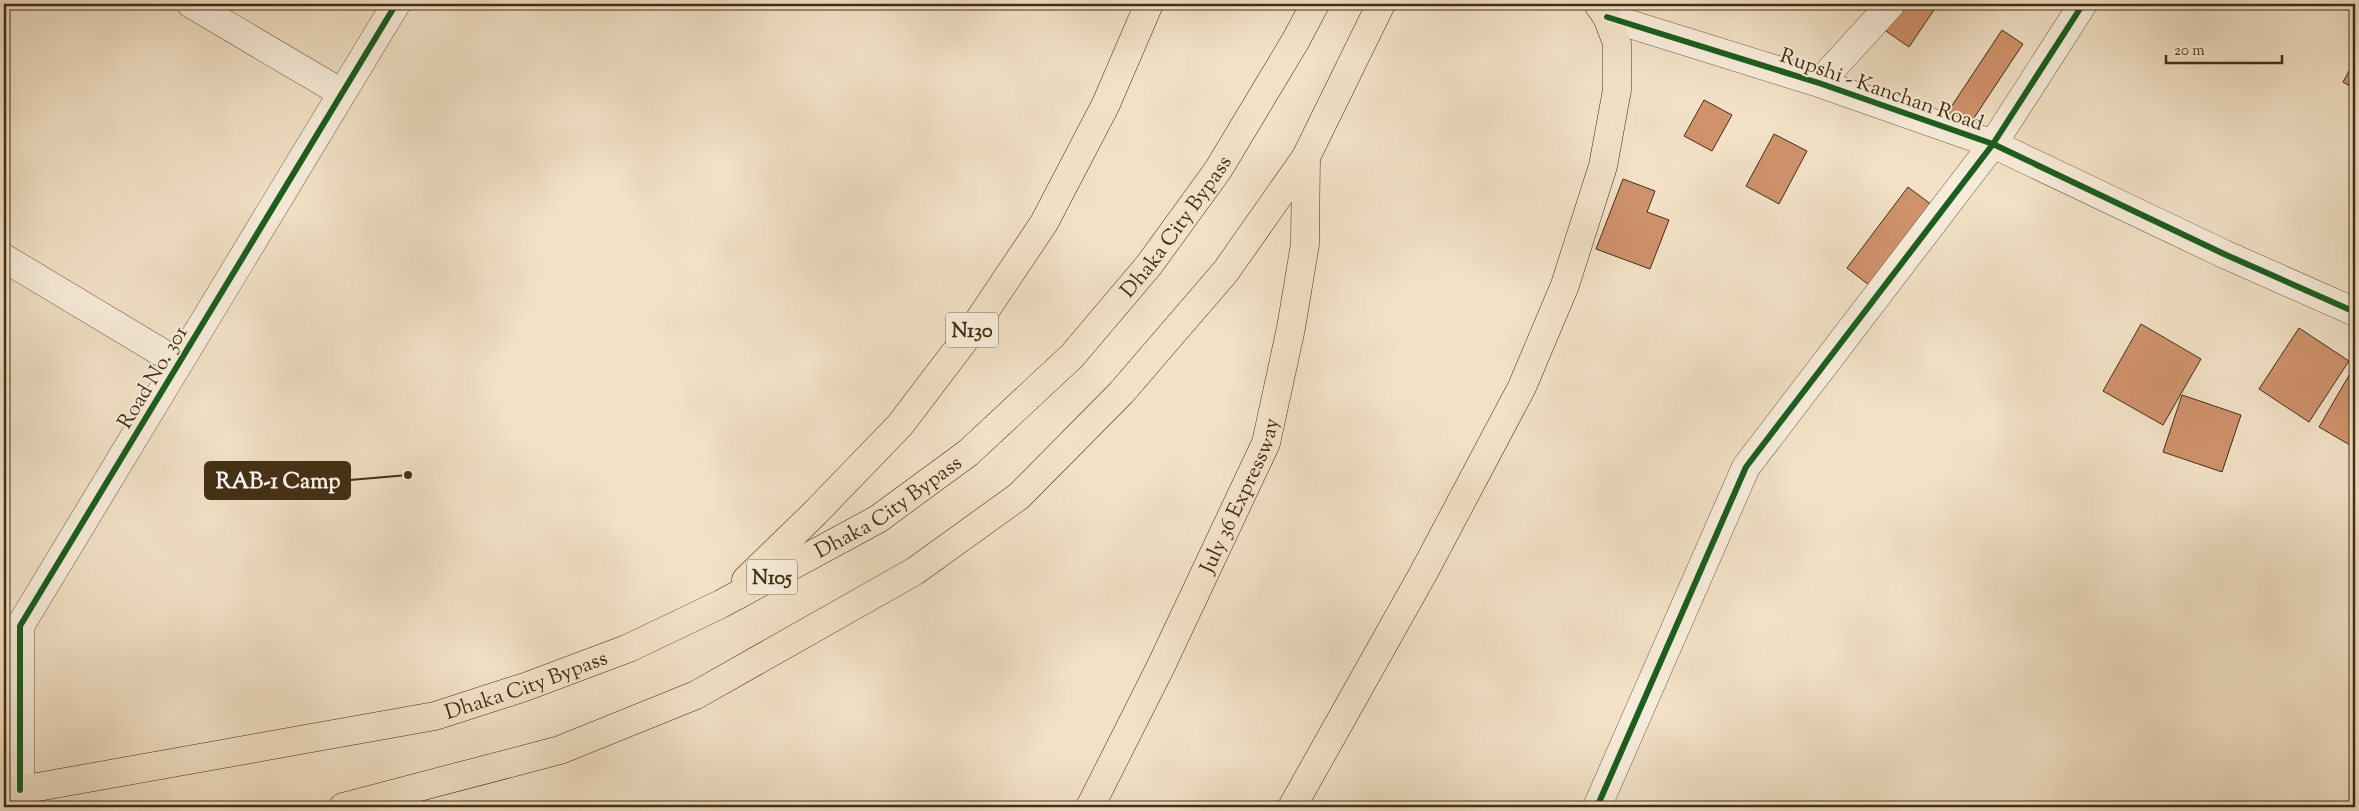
<svg xmlns="http://www.w3.org/2000/svg" width="2359" height="811" viewBox="0 0 2359 811" font-family="'Sorts Mill Goudy',serif">
	<style>
		.building { fill: #cf926c; stroke: #432e13 }
		.lines { fill: none; stroke-linecap: round; stroke-linejoin: round }
		.minor-casing { stroke: #6f5b40; stroke-width: 29 }
		.major-casing { stroke: #432e13; stroke-width: 29 }
		.highway-casing { stroke: #432e13; stroke-width: 29 }
		.minor { stroke: #f7ecda; stroke-width: 28 }
		.major { stroke: #f2e1c6; stroke-width: 28 }
		.highway { stroke: #f2e1c6; stroke-width: 28 }
		.cycleway-casing { stroke: #f7ecda; stroke-width: 9 }
		.cycleway { stroke: #1b5e20; stroke-width: 6 }
		.labels { text-anchor: middle; stroke-width: 4; stroke-linejoin: round; paint-order: stroke }
		.shield { fill: #f7ecda; stroke: #79674f; stroke-width: 1 }
		.shield-label { font-size: 20px; font-weight: bold; fill: #432e13 }
		.street-label { font-size: 21px; fill: #432e13; stroke: #f7ecda }
		.leader { fill: none; stroke: #432e13; stroke-width: 2 }
		.callout-dot { fill: #432e13; stroke: #f7ecda; stroke-width: 2 }
		.callout { fill: #432e13; stroke: #432e13; stroke-width: 2 }
		.callout-label { font-size: 22px; text-anchor: middle; font-weight: bold; fill: #fff }
	</style>
	<rect width="100%" height="100%" fill="#f2e1c6"/>
	<filter id="stains"><feTurbulence type="fractalNoise" baseFrequency=".004" numOctaves="4"/><feColorMatrix values="0 0 0 0 .2 0 0 0 0 .09 0 0 0 0 .02 0 0 0 .5 -.17"/></filter>
	<radialGradient id="worn" r=".72"><stop offset=".6" stop-color="#630" stop-opacity="0"/><stop offset="1" stop-color="#630" stop-opacity=".3"/></radialGradient>
	<path class="building" d="M 1900,4 L 1938,4 L 1909,47 L 1883,29 Z
		M 2002,30 L 2023,44 L 1966,130 L 1945,116 Z
		M 2355,60 L 2355,89 L 2343,82 Z
		M 1704,100 L 1732,115 L 1712,151 L 1684,136 Z
		M 1774,134 L 1807,151 L 1779,204 L 1746,186 Z
		M 1623,179 L 1655,191 L 1647,212 L 1669,220 L 1650,269 L 1596,249 Z
		M 1908,187 L 1936,208 L 1874,289 L 1847,268 Z
		M 2141,324 L 2201,359 L 2163,425 L 2103,391 Z
		M 2299,328 L 2349,361 L 2309,422 L 2259,389 Z
		M 2355,365 L 2355,448 L 2319,427 Z
		M 2182,395 L 2241,415 L 2222,472 L 2163,452 Z"/>
	<g class="lines">
		<g class="minor-casing">
			<path id="minor" d="M 191,4 L 342,93
				M 1607,17 L 1819,83 L 1993,144 L 2224,254 L 2355,312
				M 1819,83 L 1891,4
				M 4,258 L 179,363
				M 20,790 L 20,626 L 396,4
				M 1597,807 L 1746,467 L 1993,144 L 2083,4"/>
		</g>
		<g class="major-casing">
			<path id="major" d="M 1292,807 L 1424,572 L 1522,387 L 1565,285 L 1603,166 L 1617,90 L 1617,43 L 1607,17 L 1598,4"/>
		</g>
		<g class="highway-casing">
			<g id="highway">
				<path d="M 746,580 L 815,513 L 900,425 L 973,329 L 1044,223 L 1106,104 L 1149,4"/>
				<path id="s1" d="M 4,793 L 435,716 L 525,687 L 629,648 L 721,604 L 878,519 L 968,453 L 1072,356 L 1149,265 L 1218,170 L 1296,40 L 1315,4"/>
				<path d="M 343,807 L 560,750 L 696,695 L 915,571 L 1019,496 L 1121,393 L 1226,271 L 1306,157 L 1381,4"/>
				<path id="s2" d="M 1090,807 L 1161,666 L 1266,443 L 1291,328 L 1305,244 L 1306,157"/>
			</g>
		</g>
		<use href="#minor" class="minor"/>
		<use href="#major" class="major"/>
		<use href="#highway" class="highway"/>
		<g class="cycleway-casing">
			<path id="cycleway" d="M 1607,17 L 1819,83 L 1993,144 L 2224,254 L 2355,312
				M 20,790 L 20,626 L 396,4
				M 1597,807 L 1746,467 L 1993,144 L 2083,4"/>
		</g>
		<use href="#cycleway" class="cycleway"/>
	</g>
	<g class="labels">
		<g class="shield">
			<rect x="946" y="312.5" width="52" height="35" rx="4"/>
			<rect x="747" y="559.5" width="50" height="35" rx="4"/>
		</g>
		<g class="shield-label">
			<text x="972" y="337">N130</text>
			<text x="772" y="584">N105</text>
		</g>
		<g class="street-label">
			<text transform="translate(1882 89) rotate(19)" y="7">Rupshi - Kanchan Road</text>
			<text dy="7" stroke="none"><textPath href="#s1" startOffset="1344">Dhaka City Bypass</textPath></text>
			<text transform="translate(152 377) rotate(-59)" y="7">Road No. 301</text>
			<text dy="7" stroke="none"><textPath href="#s2" startOffset="346">July 36 Expressway</textPath></text>
			<text dy="7" stroke="none"><textPath href="#s1" startOffset="939">Dhaka City Bypass</textPath></text>
			<text dy="7" stroke="none"><textPath href="#s1" startOffset="534">Dhaka City Bypass</textPath></text>
		</g>
	</g>
	<path class="leader" d="M408 475L350 480"/>
	<circle class="callout-dot" cx="408" cy="475" r="5"/>
	<rect class="callout" x="205" y="462" width="145" height="37" rx="5"/>
	<g class="callout-label">
		<text x="278" y="488">RAB-1 Camp</text>
	</g>
	<rect width="2359" height="811" fill="none" stroke="#f2e1c6" stroke-width="20"/>
	<rect x="5" y="5" width="2349" height="801" fill="none" stroke="#432e13" stroke-width="2.5"/>
	<rect x="10" y="10" width="2339" height="791" fill="none" stroke="#432e13"/>
	<path d="M2166 55v8h116v-8" fill="none" stroke="#432e13" stroke-width="2.5"/>
	<text x="2174" y="55" font-size="15" fill="#432e13" stroke="#f7ecda" stroke-width="4" paint-order="stroke">20 m</text>
	<rect width="100%" height="100%" filter="url(#stains)"/>
	<rect width="100%" height="100%" fill="url(#worn)"/>
</svg>
